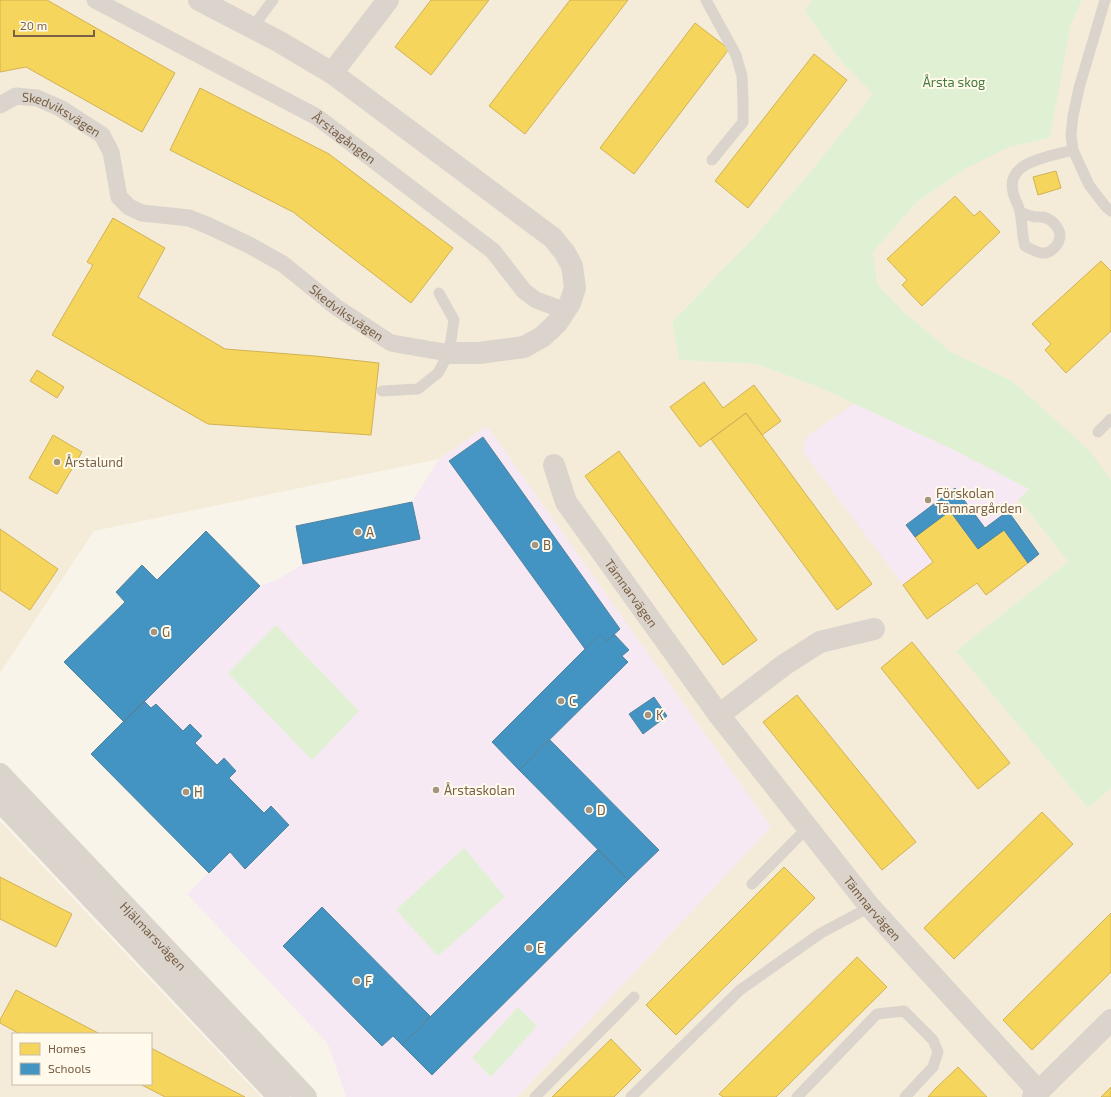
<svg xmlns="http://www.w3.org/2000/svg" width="1111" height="1097" viewBox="0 0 1111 1097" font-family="'Exo 2',sans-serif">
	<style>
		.residential { fill: #f4ecd9; fill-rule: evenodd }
		.education { fill: #f6e9f3 }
		.green { fill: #e0f0d2 }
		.homes { fill: #f6d55c; stroke: #d0b255 }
		.schools { fill: #4393c3; stroke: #53849e }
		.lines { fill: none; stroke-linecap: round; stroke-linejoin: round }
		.service { stroke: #dbd4cc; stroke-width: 11 }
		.pedestrian { stroke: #dbd4cc; stroke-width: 17 }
		.minor { stroke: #dbd4cc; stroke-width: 22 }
		.poi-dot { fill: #a5947f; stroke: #fffaec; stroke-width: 1.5 }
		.labels { text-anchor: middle; stroke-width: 4; stroke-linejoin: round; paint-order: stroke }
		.park-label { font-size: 13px; fill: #447a3b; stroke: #fffaec }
		.street-label { font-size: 13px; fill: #796046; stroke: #fffaec }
		.poi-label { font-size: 13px; fill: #796046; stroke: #fffaec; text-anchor: start }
	</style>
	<rect width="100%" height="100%" fill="#f8f4e9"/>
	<path class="residential" d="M 0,0 L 812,0 L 805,11 L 841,61 L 873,94 L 808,175 L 757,234 L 672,322 L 679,360 L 756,364 L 816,386 L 952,449 L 1029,489 L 1019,499 L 1068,562 L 956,651 L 1088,808 L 1111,788 L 1111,1097 L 517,1097 L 771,827 L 487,426 L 439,459 L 94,531 L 0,673 Z
		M 1082,0 L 1111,0 L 1111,480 L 1012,381 L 951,352 L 905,313 L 877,284 L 873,252 L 917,202 L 965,169 L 1009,147 L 1049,138 L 1059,90 L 1071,24 Z
		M 0,821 L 261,1097 L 0,1097 ZM 13,1034 L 151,1034 L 151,1084 L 13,1084 Z"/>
	<path class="education" d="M 855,403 L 952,449 L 1029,489 L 1008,511 L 1039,554 L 1028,563 L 1004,530 L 978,549 L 950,511 L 915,537 L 933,562 L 903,585 L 803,452 L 806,437 Z
		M 487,426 L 771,827 L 517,1097 L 346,1097 L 328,1044 L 187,894 L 209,872 L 91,754 L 123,721 L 64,662 L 125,602 L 116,592 L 142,565 L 157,579 L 206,531 L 260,586 L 277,580 L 303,564 L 296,526 L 412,502 L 439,459 Z"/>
	<path class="green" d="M 812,0 L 1082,0 L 1071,24 L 1059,90 L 1049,138 L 1009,147 L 965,169 L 917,202 L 873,252 L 877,284 L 905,313 L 951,352 L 1012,381 L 1090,451 L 1111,480 L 1111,788 L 1088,808 L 956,651 L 1068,562 L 1019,499 L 1029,489 L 952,449 L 816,386 L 756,364 L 679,360 L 672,322 L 757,234 L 808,175 L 873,94 L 841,61 L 805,11 Z
		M 276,625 L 359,711 L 312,760 L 228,673 Z
		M 464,848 L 505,897 L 438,956 L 396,910 Z
		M 518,1007 L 537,1026 L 491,1077 L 472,1058 Z"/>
	<path class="homes" d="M 0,0 L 47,0 L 175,73 L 142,132 L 26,67 L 0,72 Z
		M 431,0 L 489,0 L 431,75 L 395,47 Z
		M 570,0 L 628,0 L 525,134 L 489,106 Z
		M 695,23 L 729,49 L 634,174 L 600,148 Z
		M 814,54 L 847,80 L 748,208 L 715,181 Z
		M 200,88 L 329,154 L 453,248 L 411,303 L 293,212 L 170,150 Z
		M 1056,171 L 1061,188 L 1038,195 L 1033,177 Z
		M 955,196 L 974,216 L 980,211 L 1000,232 L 922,306 L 902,285 L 907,280 L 887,259 Z
		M 113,218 L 165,248 L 138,297 L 225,349 L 315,356 L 379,363 L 371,435 L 208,424 L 52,335 L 93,265 L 87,262 Z
		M 1101,261 L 1111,271 L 1111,331 L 1066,373 L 1045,350 L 1051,344 L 1032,324 Z
		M 37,370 L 64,387 L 57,398 L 30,381 Z
		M 704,382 L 723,408 L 754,385 L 781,421 L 762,435 L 746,413 L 700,447 L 670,407 Z
		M 746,413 L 872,584 L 837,610 L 711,439 Z
		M 53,435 L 82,452 L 57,494 L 29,478 Z
		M 619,451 L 757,640 L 723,665 L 585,476 Z
		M 950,511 L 978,549 L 1004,530 L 1028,563 L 986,595 L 977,583 L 927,619 L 903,585 L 933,562 L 915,537 Z
		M 0,529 L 58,569 L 30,610 L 0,590 Z
		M 912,642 L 1010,763 L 978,789 L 881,668 Z
		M 797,695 L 916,842 L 882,870 L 763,722 Z
		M 1042,812 L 1073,844 L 954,959 L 924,928 Z
		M 784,867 L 815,898 L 676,1035 L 646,1005 Z
		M 0,877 L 72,914 L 56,947 L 0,919 Z
		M 1111,913 L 1111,972 L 1032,1050 L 1003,1020 Z
		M 857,957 L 887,987 L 776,1097 L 723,1097 L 719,1094 Z
		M 16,990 L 100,1034 L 20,1034 L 0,1023 L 0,1020 Z
		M 611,1039 L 641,1070 L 614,1097 L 552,1097 Z
		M 151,1048 L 245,1097 L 165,1097 L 142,1085 L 140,1084 L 151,1084 Z
		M 958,1067 L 987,1097 L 928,1097 L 935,1089 Z
		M 1111,1087 L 1111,1097 L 1101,1097 Z"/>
	<path class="schools" d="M 483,437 L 620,629 L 607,641 L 600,634 L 585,649 L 449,461 Z
		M 955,488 L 985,528 L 1008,511 L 1039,554 L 1028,563 L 1004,530 L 978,549 L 950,511 L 915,537 L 906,525 Z
		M 412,502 L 420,539 L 303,564 L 296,526 Z
		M 206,531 L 260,586 L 124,722 L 64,662 L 125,602 L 116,592 L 142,565 L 157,580 Z
		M 600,634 L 607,641 L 614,634 L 629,650 L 622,656 L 628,662 L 519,770 L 492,742 Z
		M 654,697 L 667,716 L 643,734 L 629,714 Z
		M 144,701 L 151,708 L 156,704 L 183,731 L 190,724 L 202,736 L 195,743 L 217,765 L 224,758 L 236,771 L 229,778 L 264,813 L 271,806 L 289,825 L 245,869 L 230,852 L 209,873 L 91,754 Z
		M 550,740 L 659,850 L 628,880 L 519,770 Z
		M 598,849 L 628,880 L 432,1075 L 402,1045 Z
		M 322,907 L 430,1016 L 402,1045 L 393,1036 L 382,1046 L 283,946 Z"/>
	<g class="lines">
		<path class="service" d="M 706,0 L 736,55 L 742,76 L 743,100 L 743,122 L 712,160
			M 1105,0 L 1079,88 L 1073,116 L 1071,135 L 1073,150 L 1089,185 L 1106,207 L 1111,211
			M 252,28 L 273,0
			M 1020,212 C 1025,214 1030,216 1035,217 C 1041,217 1045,216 1050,220 C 1054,222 1060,230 1060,235 C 1060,244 1051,254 1042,253 C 1036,252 1031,249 1025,246 C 1021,232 1023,225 1020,212 C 1019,205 1014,199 1013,192 C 1005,161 1052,156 1073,150
			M 382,391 L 418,389 L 438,373 L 449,353 L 454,320 L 439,293
			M 1098,432 L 1111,419
			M 752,884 L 808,827
			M 535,1097 L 634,997
			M 631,1097 L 740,990 L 821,933 L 870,907
			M 797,1097 L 877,1014 L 904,1011 L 933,1040 L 938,1052 L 933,1067 L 905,1097"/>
		<g class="pedestrian">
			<path id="s1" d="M 95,0 L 317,117 L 493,251 L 524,291 L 536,300 L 566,311"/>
			<path id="s2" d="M 0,105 L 16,96 L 37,98 L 60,108 L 102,135 L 111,152 L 119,197 L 129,207 L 142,213 L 189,218 L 209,226 L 249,245 L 283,264 L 336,307 L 391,343 L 449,353"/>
		</g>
		<g class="minor">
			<path d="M 199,0 L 278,41 L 332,73 L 553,238 L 565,253 L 572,266 L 575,288 L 570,303 L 557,323 L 542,337 L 524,347 L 479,353 L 449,353"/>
			<path d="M 332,73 L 388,0"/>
			<path id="s3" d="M 554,465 L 566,502 L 719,715 L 870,907 L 1039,1092"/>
			<path d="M 719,715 L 784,665 L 820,642 L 874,629"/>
			<path id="s4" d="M 0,774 L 306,1097"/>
			<path d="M 0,801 L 279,1097"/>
			<path d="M 1033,1097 L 1111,1020"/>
		</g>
	</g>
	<g class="poi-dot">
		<circle cx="57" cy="462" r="4"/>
		<circle cx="928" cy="500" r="4"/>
		<circle cx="358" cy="532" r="4"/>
		<circle cx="535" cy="545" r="4"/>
		<circle cx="154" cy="632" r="4"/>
		<circle cx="561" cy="701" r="4"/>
		<circle cx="648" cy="715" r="4"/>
		<circle cx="436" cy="790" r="4"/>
		<circle cx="186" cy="792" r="4"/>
		<circle cx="589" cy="810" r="4"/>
		<circle cx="529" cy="948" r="4"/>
		<circle cx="357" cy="981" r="4"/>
	</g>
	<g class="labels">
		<g class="park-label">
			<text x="954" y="87">Årsta skog</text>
		</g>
		<g class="street-label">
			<text dy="5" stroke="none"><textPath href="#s2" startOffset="68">Skedviksvägen</textPath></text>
			<text dy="5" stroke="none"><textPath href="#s1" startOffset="285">Årstagången</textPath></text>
			<text dy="5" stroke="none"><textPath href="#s2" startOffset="440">Skedviksvägen</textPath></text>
			<text dy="5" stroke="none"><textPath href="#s3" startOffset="151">Tämnarvägen</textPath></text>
			<text dy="5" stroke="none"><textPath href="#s3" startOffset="548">Tämnarvägen</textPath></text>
			<text dy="5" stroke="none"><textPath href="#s4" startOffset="223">Hjälmarsvägen</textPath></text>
		</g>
		<g class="poi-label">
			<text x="65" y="467">Årstalund</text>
			<text x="936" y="498">Förskolan<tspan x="936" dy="15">Tämnargården</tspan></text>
			<text x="366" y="537">A</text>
			<text x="543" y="550">B</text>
			<text x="162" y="637">G</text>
			<text x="569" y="706">C</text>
			<text x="656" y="720">K</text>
			<text x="444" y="795">Årstaskolan</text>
			<text x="194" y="797">H</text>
			<text x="597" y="815">D</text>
			<text x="537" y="953">E</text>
			<text x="365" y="986">F</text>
		</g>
	</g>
	<rect x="12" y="1033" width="140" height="52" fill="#fffaec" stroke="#c9bcaa"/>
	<rect x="20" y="1043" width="20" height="12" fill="#f6d55c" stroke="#c9bcaa"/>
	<text x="48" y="1053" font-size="12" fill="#796046">Homes</text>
	<rect x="20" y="1063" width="20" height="12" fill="#4393c3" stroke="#c9bcaa"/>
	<text x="48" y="1073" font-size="12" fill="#796046">Schools</text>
	<path d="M14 30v6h80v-6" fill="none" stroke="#796046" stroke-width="2"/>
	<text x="20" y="30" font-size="12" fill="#796046" stroke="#fffaec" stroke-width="3" paint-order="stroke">20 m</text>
</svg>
